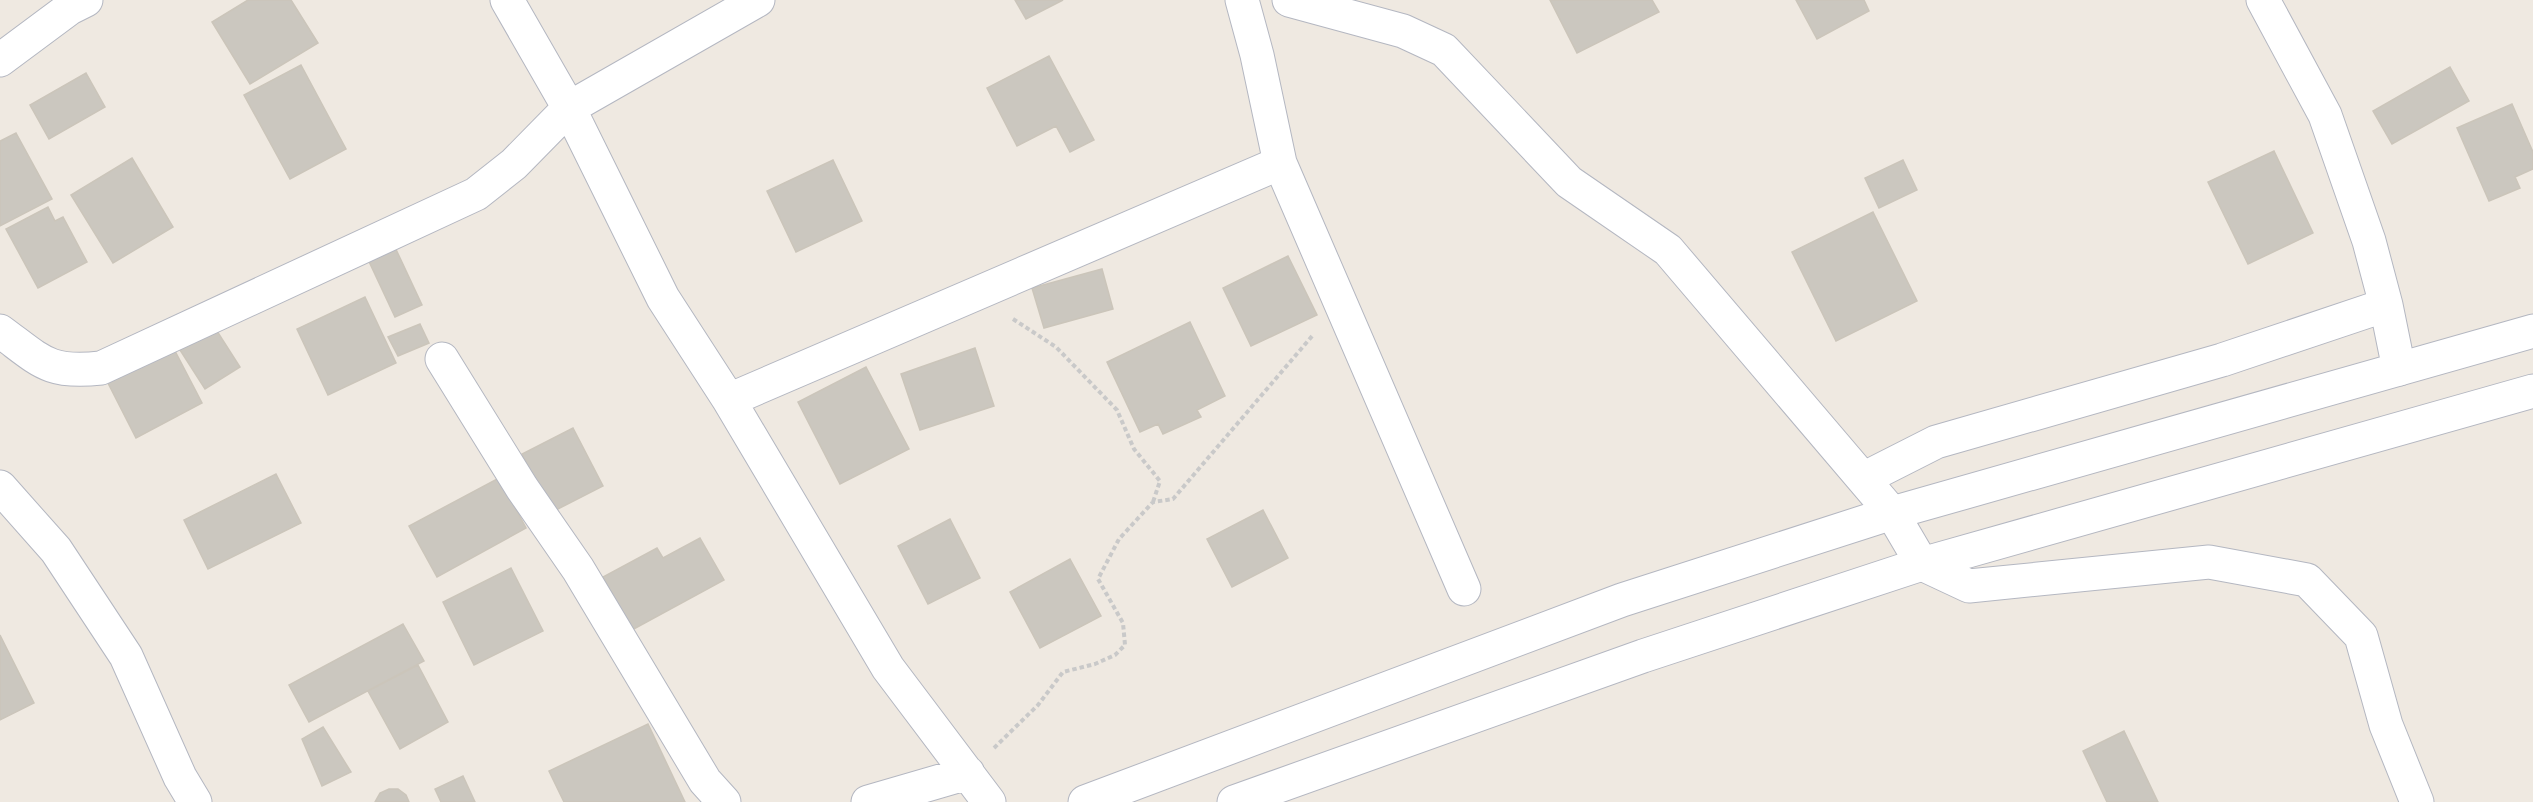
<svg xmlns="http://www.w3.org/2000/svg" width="2533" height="802" viewBox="0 0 2533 802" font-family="'IBM Plex Sans',sans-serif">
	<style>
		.building { fill: #cbc7bf; stroke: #cbc5ba; stroke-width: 1.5 }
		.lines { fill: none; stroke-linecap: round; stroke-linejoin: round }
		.minor-casing { stroke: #b4b7c1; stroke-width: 35 }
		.secondary-casing { stroke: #b4b7c1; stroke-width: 35 }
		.path { stroke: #c9c9c9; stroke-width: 4; stroke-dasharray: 4.5 3; stroke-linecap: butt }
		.minor { stroke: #fff; stroke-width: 33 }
		.secondary { stroke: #fff; stroke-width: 33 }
	</style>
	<rect width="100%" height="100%" fill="#efe9e1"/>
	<path class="building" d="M 248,0 L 291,0 L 318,43 L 250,84 L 212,22 Z
		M 1015,0 L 1063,0 L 1026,19 Z
		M 1550,0 L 1652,0 L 1659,12 L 1577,53 Z
		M 1796,0 L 1864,0 L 1869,11 L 1817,39 Z
		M 1049,56 L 1094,140 L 1070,152 L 1056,126 L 1017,146 L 987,88 Z
		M 301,65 L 346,149 L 290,179 L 244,95 Z
		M 2450,67 L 2469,101 L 2392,144 L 2373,111 Z
		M 86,73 L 105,107 L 49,139 L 30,105 Z
		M 2512,104 L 2533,152 L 2533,169 L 2515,177 L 2520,188 L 2489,201 L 2457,128 Z
		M 16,133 L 52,199 L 0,226 L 0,141 Z
		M 2274,151 L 2313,233 L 2248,264 L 2208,182 Z
		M 132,158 L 173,227 L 113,263 L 71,195 Z
		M 833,160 L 862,221 L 796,252 L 767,191 Z
		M 1903,160 L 1917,190 L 1879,208 L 1865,178 Z
		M 48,207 L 55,221 L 63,217 L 87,262 L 38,288 L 6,229 Z
		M 1873,212 L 1917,301 L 1836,341 L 1792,252 Z
		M 393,243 L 422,305 L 395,317 L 366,255 Z
		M 1288,256 L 1317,315 L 1251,346 L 1223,288 Z
		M 1102,269 L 1113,309 L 1044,328 L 1032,288 Z
		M 365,297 L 396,363 L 328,395 L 297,329 Z
		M 1190,322 L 1225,396 L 1197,410 L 1201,417 L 1163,434 L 1158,424 L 1140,432 L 1107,362 Z
		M 420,324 L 429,343 L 398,356 L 388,337 Z
		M 215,328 L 240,367 L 205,389 L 180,350 Z
		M 975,348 L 994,406 L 920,430 L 901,374 Z
		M 174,349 L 202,403 L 136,438 L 108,383 Z
		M 866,367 L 909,449 L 840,484 L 798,402 Z
		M 573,428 L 603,486 L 552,512 L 522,454 Z
		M 276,474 L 301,523 L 208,569 L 184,520 Z
		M 499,478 L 526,528 L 437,577 L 409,526 Z
		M 1263,510 L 1288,558 L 1232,587 L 1207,539 Z
		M 950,519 L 980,578 L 928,604 L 898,546 Z
		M 700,538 L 724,580 L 632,630 L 603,577 L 657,548 L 663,558 Z
		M 1070,559 L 1101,616 L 1040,648 L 1010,592 Z
		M 511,568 L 543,631 L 474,665 L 443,602 Z
		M 403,624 L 424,661 L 309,722 L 289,685 Z
		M 0,635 L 34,703 L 0,720 Z
		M 418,665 L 448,722 L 400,749 L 368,691 Z
		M 648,724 L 685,802 L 564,802 L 549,771 Z
		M 323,727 L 351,772 L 322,786 L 302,739 Z
		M 2124,731 L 2158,802 L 2107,802 L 2083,751 Z
		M 463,776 L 475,802 L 441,802 L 435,789 Z
		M 389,789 L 398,789 L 406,795 L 409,802 L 375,802 L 380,793 Z"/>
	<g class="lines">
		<g class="minor-casing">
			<path id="minor" d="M 507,0 L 569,108 L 663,298 L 729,400 L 888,668 L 989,802
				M 1242,0 L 1257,55 L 1280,163 L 1464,589
				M 1289,0 L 1403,31 L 1444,50 L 1569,182 L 1668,250 L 1892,513 L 1922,564 L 1969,586 L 2209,562 L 2307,580 L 2361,636 L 2386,725 L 2417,802
				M 0,60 L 70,8 L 86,0
				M 2386,305 L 2399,369
				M 0,331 C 41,361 48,374 101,368 L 476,194 L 514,164 L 569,108 L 758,0
				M 442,359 L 522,488 L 578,569 L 705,781 L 724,802
				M 729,400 L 1280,163
				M 1863,479 L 1936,442 L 2222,360 L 2386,305 L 2369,241 L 2325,115 L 2263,0
				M 0,487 L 56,550 L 126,656 L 180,777 L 195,802
				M 868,802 L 968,773"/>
		</g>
		<g class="secondary-casing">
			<path id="secondary" d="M 1085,802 L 1622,600 L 1892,513 L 2533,331
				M 1234,802 L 1643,656 L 1922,564 L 2533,391"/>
		</g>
		<path class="path" d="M 1013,319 L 1056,347 L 1117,410 L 1134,449 L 1160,481 L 1153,502
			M 994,748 L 1038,705 L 1063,672 L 1095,664 L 1115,655 L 1125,645 L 1123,623 L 1098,579 L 1119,539 L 1153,502 L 1173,499 L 1313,335"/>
		<use href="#minor" class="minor"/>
		<use href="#secondary" class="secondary"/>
	</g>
</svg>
